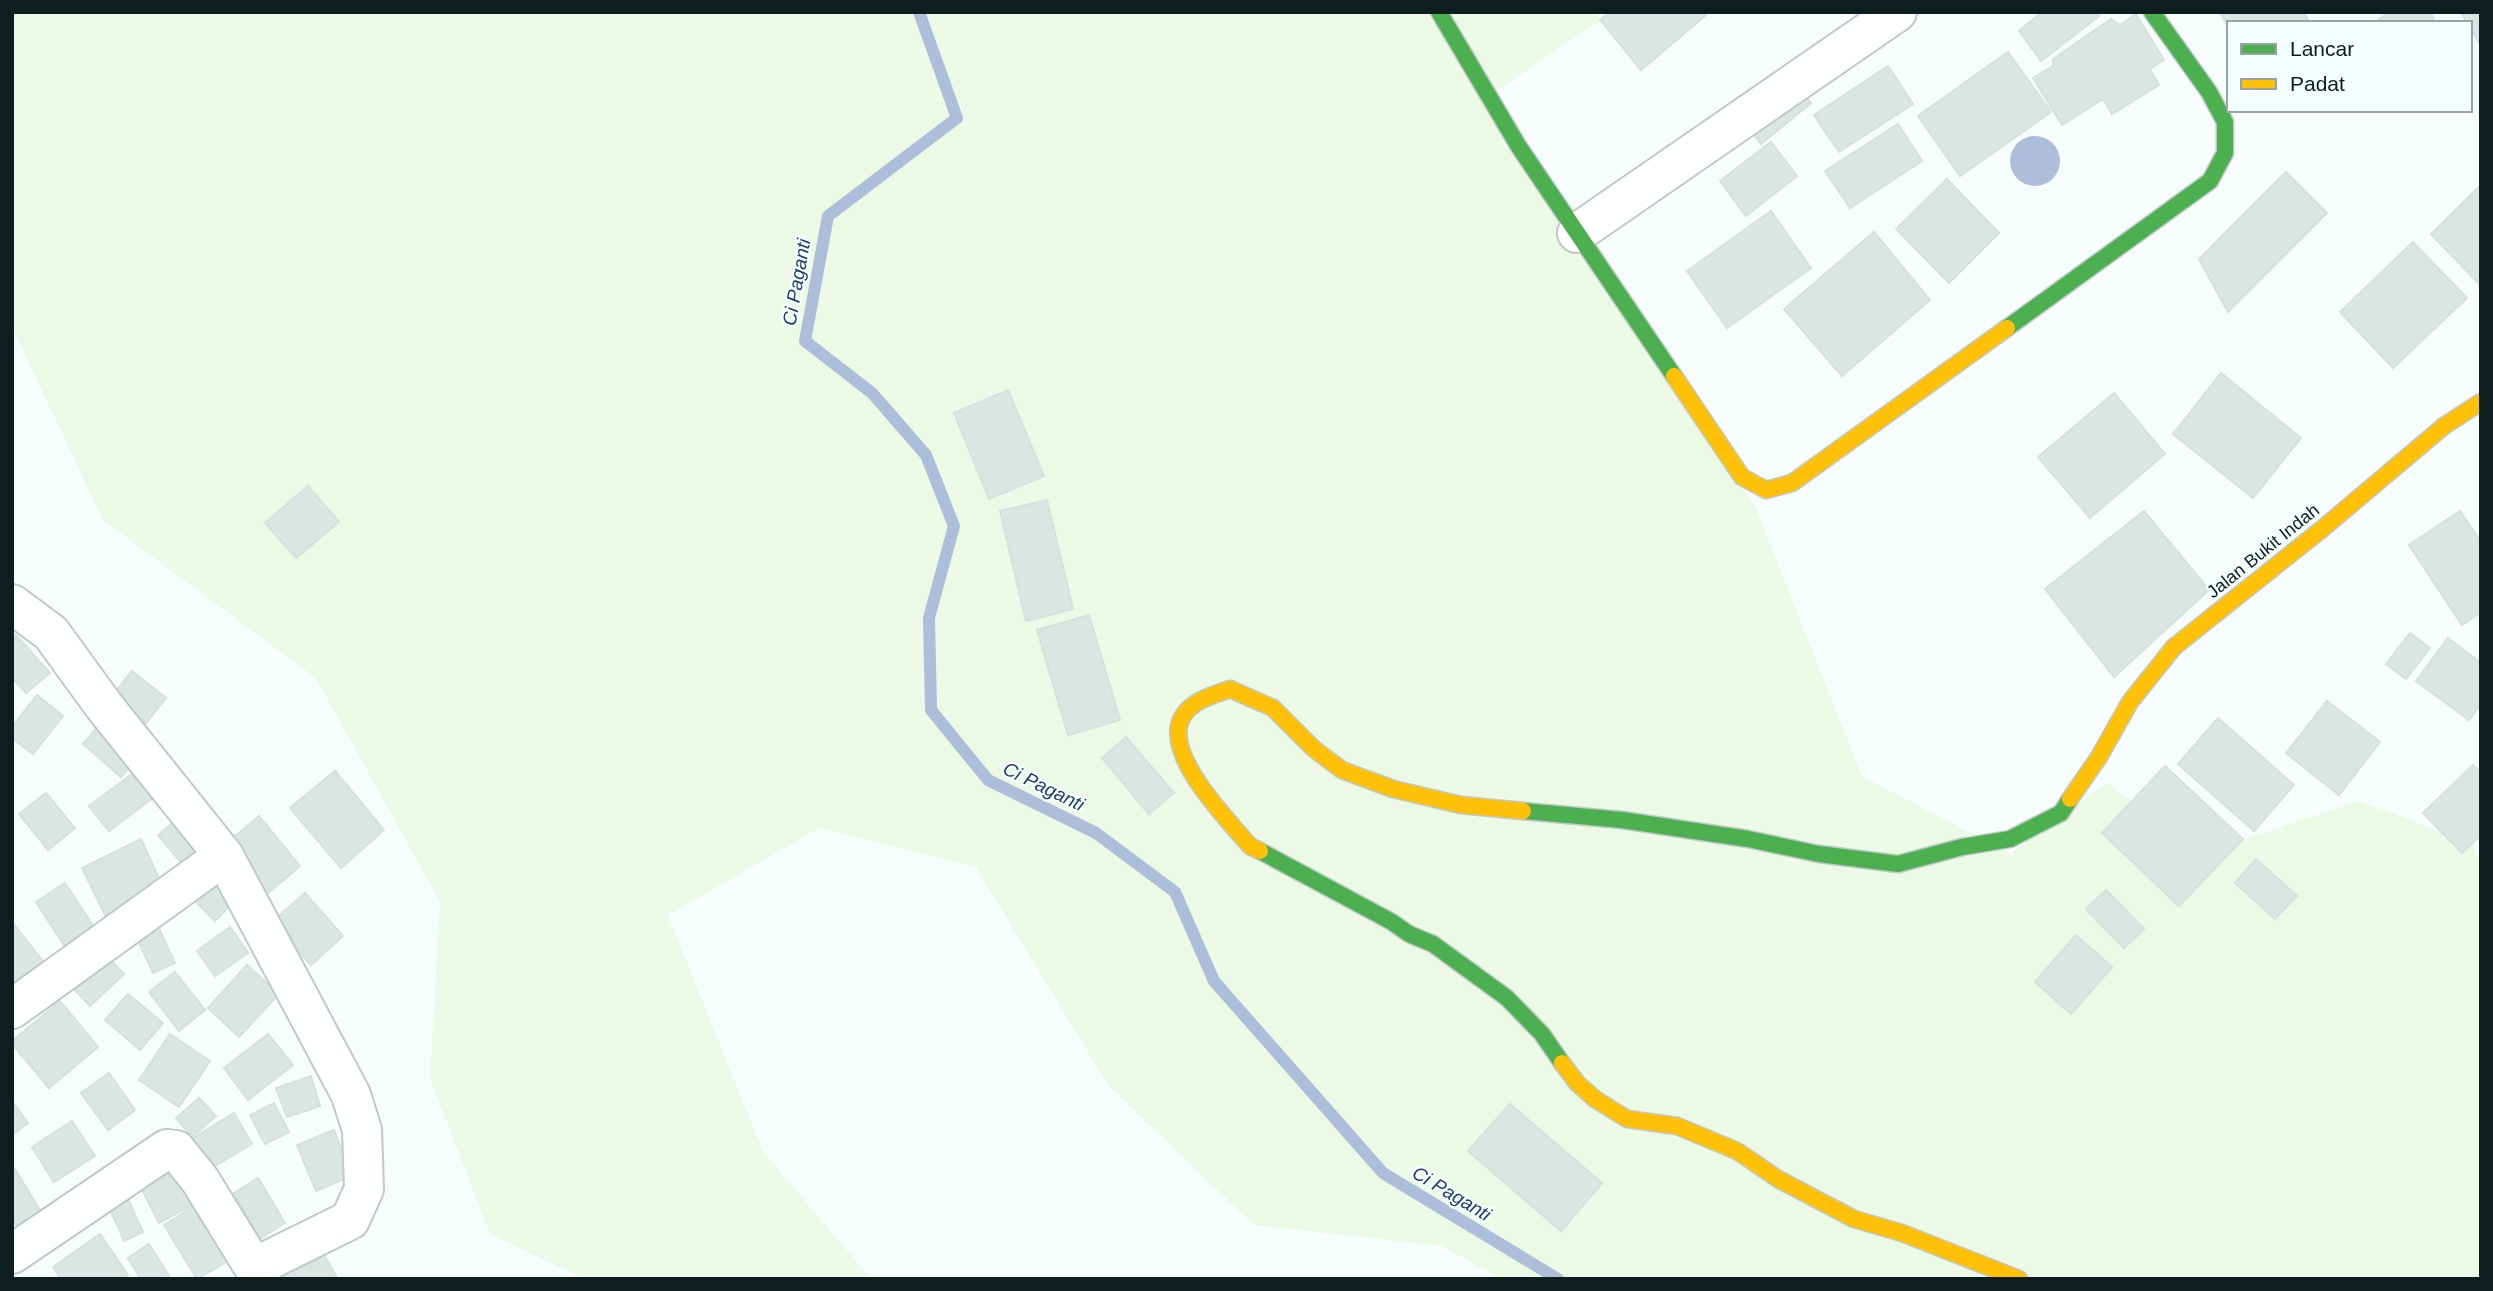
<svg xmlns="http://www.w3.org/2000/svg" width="2493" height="1291" viewBox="0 0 2493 1291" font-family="Helvetica,sans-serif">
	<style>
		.green { fill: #ebf9e5 }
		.water { fill: #acbeda }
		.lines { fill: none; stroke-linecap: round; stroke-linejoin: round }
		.stream { stroke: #acbeda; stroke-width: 12 }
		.building { fill: #dbe6e2; stroke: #d7e0dd; stroke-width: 2 }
		.street-casing { stroke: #bfc9c9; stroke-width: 42 }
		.fast-casing { stroke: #bfc9c9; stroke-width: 19 }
		.slow-casing { stroke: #bfc9c9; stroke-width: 19 }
		.street { stroke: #feffff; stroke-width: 38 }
		.fast { stroke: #4caf50; stroke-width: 16 }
		.slow { stroke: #ffc107; stroke-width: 16 }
		.labels { text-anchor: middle; stroke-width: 5; stroke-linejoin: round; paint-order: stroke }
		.street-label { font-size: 18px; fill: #0c1e1e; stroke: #f5fefe }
		.water-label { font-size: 19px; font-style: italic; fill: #1d3b6d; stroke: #f5fefe }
	</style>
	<rect width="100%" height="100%" fill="#f7fcfc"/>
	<path class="green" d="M 12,12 L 1597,12 L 1601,20 L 1493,93 L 1756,509 L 1862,776 L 2010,854 L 2107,783 L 2203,853 L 2359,801 L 2472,843 L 2481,866 L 2481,1279 L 1502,1279 L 1442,1246 L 1254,1225 L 1108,1085 L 976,867 L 819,828 L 668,915 L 763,1152 L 871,1279 L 585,1279 L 490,1234 L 430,1078 L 440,902 L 316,678 L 103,520 L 14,331 Z"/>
	<path class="water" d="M2010 161a25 25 0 1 1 50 0a25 25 0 1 1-50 0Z"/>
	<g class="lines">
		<path class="stream" d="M 919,12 L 957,118 L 828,216 L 805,341 L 872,393 L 926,455 L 954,526 L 929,618 L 931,710 L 988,780 L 1096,833 L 1175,892 L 1214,981 L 1383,1173 L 1558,1279"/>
	</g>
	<path class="building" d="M 1610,12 L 1704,12 L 1706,15 L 1641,70 L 1600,20 Z
		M 2042,12 L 2096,12 L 2099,16 L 2041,61 L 2019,31 Z
		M 2220,12 L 2304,12 L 2308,20 L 2302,23 L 2229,23 L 2229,29 Z
		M 2390,12 L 2430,12 L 2436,23 L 2373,23 Z
		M 2461,12 L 2481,12 L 2481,46 L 2470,28 L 2470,23 L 2467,23 Z
		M 2136,14 L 2164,60 L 2150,69 L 2159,85 L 2112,114 L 2103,99 L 2062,125 L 2033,78 L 2053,66 L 2053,59 L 2111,19 L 2120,25 Z
		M 2008,52 L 2051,112 L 1960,176 L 1918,116 Z
		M 1888,66 L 1913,104 L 1839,152 L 1814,115 Z
		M 1797,85 L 1811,103 L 1761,144 L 1747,126 Z
		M 1898,124 L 1922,161 L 1850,208 L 1825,171 Z
		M 1771,142 L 1797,176 L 1746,216 L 1720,181 Z
		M 2286,172 L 2327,213 L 2228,312 L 2199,259 Z
		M 1947,179 L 1999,233 L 1949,283 L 1896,229 Z
		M 2481,185 L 2481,286 L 2431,234 Z
		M 1771,211 L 1811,268 L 1727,328 L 1687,271 Z
		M 1874,232 L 1930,300 L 1842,376 L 1784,309 Z
		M 2413,242 L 2467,298 L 2393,368 L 2340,312 Z
		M 2221,373 L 2301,438 L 2253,498 L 2173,434 Z
		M 1008,390 L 1044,476 L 989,499 L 954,413 Z
		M 2114,393 L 2165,454 L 2090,518 L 2038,457 Z
		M 308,486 L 339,522 L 296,558 L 265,523 Z
		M 1047,500 L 1073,609 L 1026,621 L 1000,511 Z
		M 2144,511 L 2209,590 L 2114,677 L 2045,589 Z
		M 2460,511 L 2481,542 L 2481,612 L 2462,625 L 2409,545 Z
		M 1089,615 L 1120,720 L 1068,735 L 1037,630 Z
		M 2410,633 L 2430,648 L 2406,679 L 2386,664 Z
		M 16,635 L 50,673 L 26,693 L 12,678 L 12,639 Z
		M 2448,638 L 2481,663 L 2481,704 L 2469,720 L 2416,681 Z
		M 132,671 L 166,698 L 146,723 L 112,696 Z
		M 37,695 L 63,716 L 33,754 L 12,738 L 12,727 Z
		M 2327,701 L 2380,742 L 2339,795 L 2286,753 Z
		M 2218,718 L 2294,785 L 2254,831 L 2178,764 Z
		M 101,723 L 139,756 L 121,777 L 83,744 Z
		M 1126,737 L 1174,793 L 1149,814 L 1102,758 Z
		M 2473,765 L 2481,773 L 2481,835 L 2462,853 L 2423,813 Z
		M 2165,766 L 2243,839 L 2179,906 L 2102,833 Z
		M 335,771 L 384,830 L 341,868 L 290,808 Z
		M 135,772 L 154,797 L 109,831 L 89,806 Z
		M 46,793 L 75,828 L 48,850 L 19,814 Z
		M 183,814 L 215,853 L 191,874 L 158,835 Z
		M 259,816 L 300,866 L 268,893 L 227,843 Z
		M 141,839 L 163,887 L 105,915 L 82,868 Z
		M 2256,859 L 2297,896 L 2275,919 L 2235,883 Z
		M 218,881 L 236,899 L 215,921 L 196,902 Z
		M 65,883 L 96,930 L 67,950 L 36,902 Z
		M 2106,890 L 2144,929 L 2124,948 L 2086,909 Z
		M 305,893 L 343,936 L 311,965 L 272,922 Z
		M 12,922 L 46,965 L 12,991 Z
		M 156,922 L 175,963 L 153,973 L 134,932 Z
		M 230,927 L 248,953 L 215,976 L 197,951 Z
		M 2076,935 L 2112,967 L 2071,1014 L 2035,982 Z
		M 107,956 L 124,974 L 90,1006 L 73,988 Z
		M 247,965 L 279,994 L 239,1037 L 208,1008 Z
		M 175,972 L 205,1010 L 179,1031 L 149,992 Z
		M 128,994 L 163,1023 L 140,1050 L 105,1020 Z
		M 60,1001 L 98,1047 L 49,1088 L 12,1044 L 12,1041 Z
		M 170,1034 L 210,1061 L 179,1107 L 139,1080 Z
		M 268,1034 L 293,1065 L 248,1100 L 224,1068 Z
		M 109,1073 L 135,1110 L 108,1130 L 81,1093 Z
		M 311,1076 L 320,1106 L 287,1117 L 276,1088 Z
		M 199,1098 L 216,1116 L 192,1137 L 176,1118 Z
		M 12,1101 L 28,1123 L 12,1135 Z
		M 274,1103 L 289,1132 L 265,1144 L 250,1115 Z
		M 1510,1104 L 1602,1183 L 1561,1231 L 1468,1151 Z
		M 234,1113 L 252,1144 L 208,1170 L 190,1140 Z
		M 72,1121 L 95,1156 L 54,1182 L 32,1147 Z
		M 334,1130 L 352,1176 L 316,1191 L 297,1145 Z
		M 181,1160 L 201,1200 L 159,1223 L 138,1182 Z
		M 15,1169 L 41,1212 L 17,1226 L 12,1218 L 12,1171 Z
		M 258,1178 L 285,1223 L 261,1238 L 234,1193 Z
		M 125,1192 L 143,1232 L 124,1241 L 106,1200 Z
		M 199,1203 L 233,1258 L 197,1279 L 164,1225 Z
		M 100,1234 L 128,1275 L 123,1279 L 61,1279 L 53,1267 Z
		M 149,1244 L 171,1279 L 141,1279 L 128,1258 Z
		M 318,1244 L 338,1279 L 286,1279 L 279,1267 Z"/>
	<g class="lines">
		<g class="street-casing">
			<path id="street" d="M 1577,233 L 1897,12
				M 12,604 L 51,633 L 104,706 L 224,856 L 351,1095 L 362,1130 L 364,1189 L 350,1220 L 255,1267
				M 12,1009 L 224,856
				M 12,1254 L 167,1149 L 176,1150 L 200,1180 L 261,1279"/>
		</g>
		<g class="fast-casing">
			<path id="fast" d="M 1439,12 L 1519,147 L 1674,376
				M 2007,328 L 2210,181 L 2225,153 L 2225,122 L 2209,92 L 2152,12
				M 1523,811 L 1622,820 L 1748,839 L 1819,854 L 1898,864 L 1962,847 L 2010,839 L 2061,813 L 2070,799
				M 1260,851 L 1392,922 L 1409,934 L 1433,944 L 1507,998 L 1542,1034 L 1562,1063"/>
		</g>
		<g class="slow-casing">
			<path id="slow" d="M 1674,376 L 1742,477 L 1766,490 L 1792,483 L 2007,328
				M 2070,799 L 2099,757 L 2130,702 L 2174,647 L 2322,529 L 2444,426 L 2481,402
				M 1260,851 L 1250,846 C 1228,820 1160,752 1183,716 C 1193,700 1214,695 1230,689 L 1273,708 L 1314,749 L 1342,770 L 1393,789 L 1461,805 L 1523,811
				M 1562,1063 L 1577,1083 L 1595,1099 L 1627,1119 L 1677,1126 L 1737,1151 L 1778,1179 L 1854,1219 L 1902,1233 L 2019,1279"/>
		</g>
		<use href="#street" class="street"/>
		<use href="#fast" class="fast"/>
		<use href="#slow" class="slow"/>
	</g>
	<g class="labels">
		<g class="street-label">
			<text transform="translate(2263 551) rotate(-39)" y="6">Jalan Bukit Indah</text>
		</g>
		<g class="water-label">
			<text transform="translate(796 282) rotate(-80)" y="7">Ci Paganti</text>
			<text transform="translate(1044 786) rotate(26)" y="7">Ci Paganti</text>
			<text transform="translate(1452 1193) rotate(31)" y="7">Ci Paganti</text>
		</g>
	</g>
	<rect width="2493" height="1291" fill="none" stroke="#0c1e1e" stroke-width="28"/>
	<rect x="2227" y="21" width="245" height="91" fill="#f5fefe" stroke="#98a4a4" stroke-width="2"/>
	<rect x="2241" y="44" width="35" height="10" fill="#4caf50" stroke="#98a4a4" stroke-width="2"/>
	<text x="2290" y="56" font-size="21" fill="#0c1e1e">Lancar</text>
	<rect x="2241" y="79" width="35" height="10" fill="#ffc107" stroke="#98a4a4" stroke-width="2"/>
	<text x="2290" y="91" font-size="21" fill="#0c1e1e">Padat</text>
</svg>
